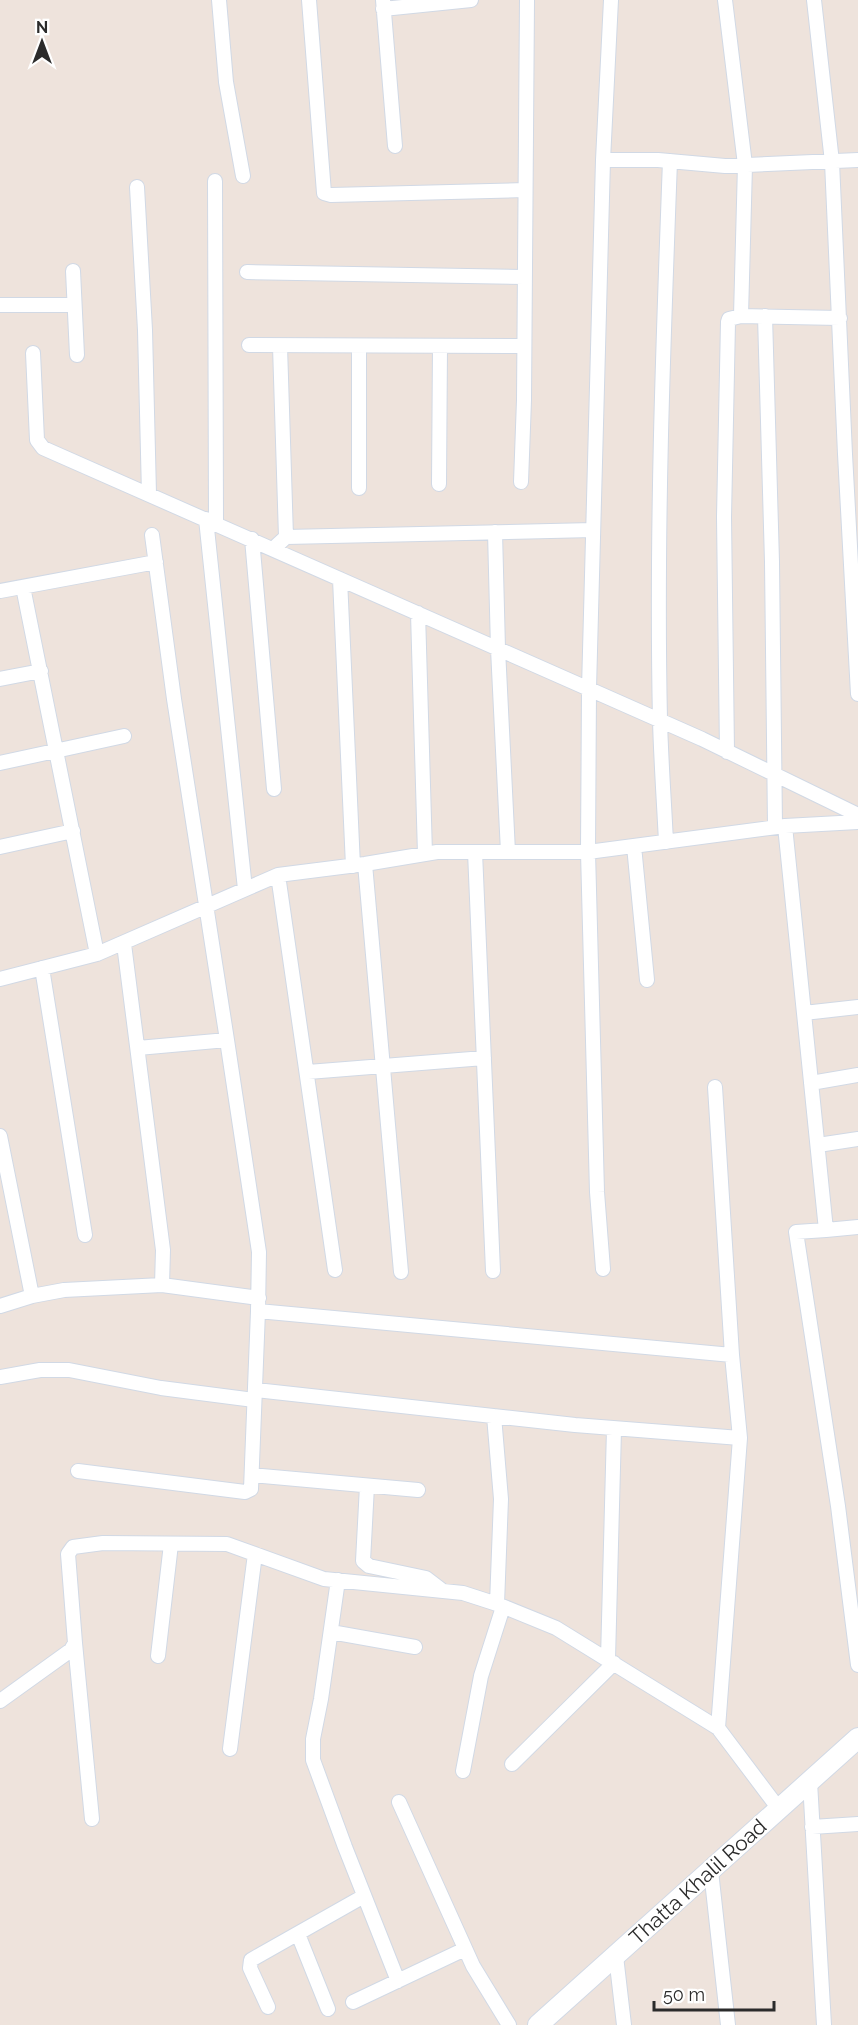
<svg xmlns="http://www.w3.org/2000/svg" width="858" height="2025" viewBox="0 0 858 2025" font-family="Raleway,sans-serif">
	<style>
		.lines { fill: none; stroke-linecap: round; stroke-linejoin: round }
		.street-casing { stroke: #d1d9e5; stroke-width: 16 }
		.secondary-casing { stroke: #d1d9e5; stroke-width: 22 }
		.street { stroke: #fff; stroke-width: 14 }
		.secondary { stroke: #fff; stroke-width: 20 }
		.labels { text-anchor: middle; stroke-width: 4.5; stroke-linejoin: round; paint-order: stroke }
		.street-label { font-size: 21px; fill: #2b2b2b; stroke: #fff }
	</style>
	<rect width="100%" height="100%" fill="#eee3dc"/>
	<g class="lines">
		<g class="street-casing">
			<path id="street" d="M 219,0 L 226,82 L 243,176
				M 309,0 L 324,193 L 331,195 L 525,190
				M 383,0 L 395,146
				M 725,0 L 745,165 L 741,316
				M 814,0 L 832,162 L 845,454 L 858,694
				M 383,9 L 471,0
				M 603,160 L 658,160 L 725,166 L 858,160
				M 215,181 L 216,523
				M 137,187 L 145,330 L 149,494
				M 73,271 L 77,355
				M 247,272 L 524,277
				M 0,305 L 74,305
				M 765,316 L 772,562 L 775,827
				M 249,345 L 524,346
				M 280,346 L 286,537
				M 359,346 L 359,488
				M 33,353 L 37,440 L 43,448 L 589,689 L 702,739 L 858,815
				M 521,482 L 524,400 L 527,0
				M 439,484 L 440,346
				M 206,519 L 245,889
				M 495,532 L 498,649 L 508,852
				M 152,535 L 174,699 L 227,1040
				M 252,539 L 274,789
				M 273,549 L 286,537 L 593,530
				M 340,579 L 353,866
				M 23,587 L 97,954
				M 0,591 L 156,562
				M 418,613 L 425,854
				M 0,679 L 41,671
				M 727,752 L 724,517 L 728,322 L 729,319 L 741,316 L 840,318
				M 0,763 L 124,736
				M 785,826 L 826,1230 L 796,1232 L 838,1506 L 858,1665
				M 666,842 C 664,801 661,760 660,720 C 656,534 663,347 670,161
				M 634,846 L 647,980
				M 0,847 L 73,831
				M 475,852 L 493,1271
				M 365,864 L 401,1272
				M 278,875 L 335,1270
				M 124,944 L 163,1250 L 162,1285
				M 42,968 L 85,1235
				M 0,979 L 97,954 L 278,875 L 365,864 L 437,852 L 588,852 L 785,826 L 858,822
				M 804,1013 L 858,1007
				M 308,1072 L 484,1058
				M 811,1083 L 858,1075
				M 715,1087 L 732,1355 L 740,1438 L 718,1728 L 779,1809
				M 0,1136 L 32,1296
				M 818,1145 L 858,1139
				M 826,1230 L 858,1227
				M 603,1269 L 597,1192 L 588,852 L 589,689 L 603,160 L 611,0
				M 0,1306 L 32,1296 L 64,1290 L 162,1285 L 259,1298
				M 258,1311 L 732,1355
				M 0,1377 L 40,1370 L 69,1370 L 161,1388 L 254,1400
				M 256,1390 L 575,1425 L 740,1438
				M 494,1416 L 501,1499 L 497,1604
				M 78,1471 L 245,1492 L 251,1489 L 258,1311 L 259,1252 L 227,1040 L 138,1048
				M 252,1475 L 418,1490
				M 367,1486 L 363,1561 L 369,1566 L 426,1578 L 443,1591
				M 338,1580 L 321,1699 L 313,1739 L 313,1760 L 345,1847 L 398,1981
				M 331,1632 L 415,1647
				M 75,1643 L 92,1819
				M 158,1656 L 171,1544
				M 608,1659 L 614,1429
				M 0,1701 L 71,1650 L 75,1643 L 68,1554 L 73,1547 L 103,1543 L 227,1544 L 324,1579 L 463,1593 L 497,1604 L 556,1628 L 718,1728
				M 230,1749 L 255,1554
				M 512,1764 L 614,1663
				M 463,1771 L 481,1676 L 503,1607
				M 810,1782 L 824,2025
				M 399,1802 L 473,1966 L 509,2025
				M 812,1827 L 858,1824
				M 711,1871 L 728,2025
				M 298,1934 L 328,2009
				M 616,1956 L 624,2025
				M 353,2002 L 465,1949
				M 268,2007 L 250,1968 L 251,1960 L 364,1896"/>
		</g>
		<g class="secondary-casing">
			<path id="secondary" d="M 538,2025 L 858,1738"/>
		</g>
		<use href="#street" class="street"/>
		<use href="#secondary" class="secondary"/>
	</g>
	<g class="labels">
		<g class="street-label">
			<text transform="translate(698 1882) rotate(-42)" y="7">Thatta Khalil Road</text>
		</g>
	</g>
	<g transform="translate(42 42)" stroke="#ffffff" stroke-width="4.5" paint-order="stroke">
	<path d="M0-4.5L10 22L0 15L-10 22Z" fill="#2b2b2b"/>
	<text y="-9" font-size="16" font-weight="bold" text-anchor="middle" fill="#2b2b2b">N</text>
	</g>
	<path d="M654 2001v9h120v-9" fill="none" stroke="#2b2b2b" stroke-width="3"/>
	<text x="663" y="2001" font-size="18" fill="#2b2b2b" stroke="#ffffff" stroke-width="4.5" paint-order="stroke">50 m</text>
</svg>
